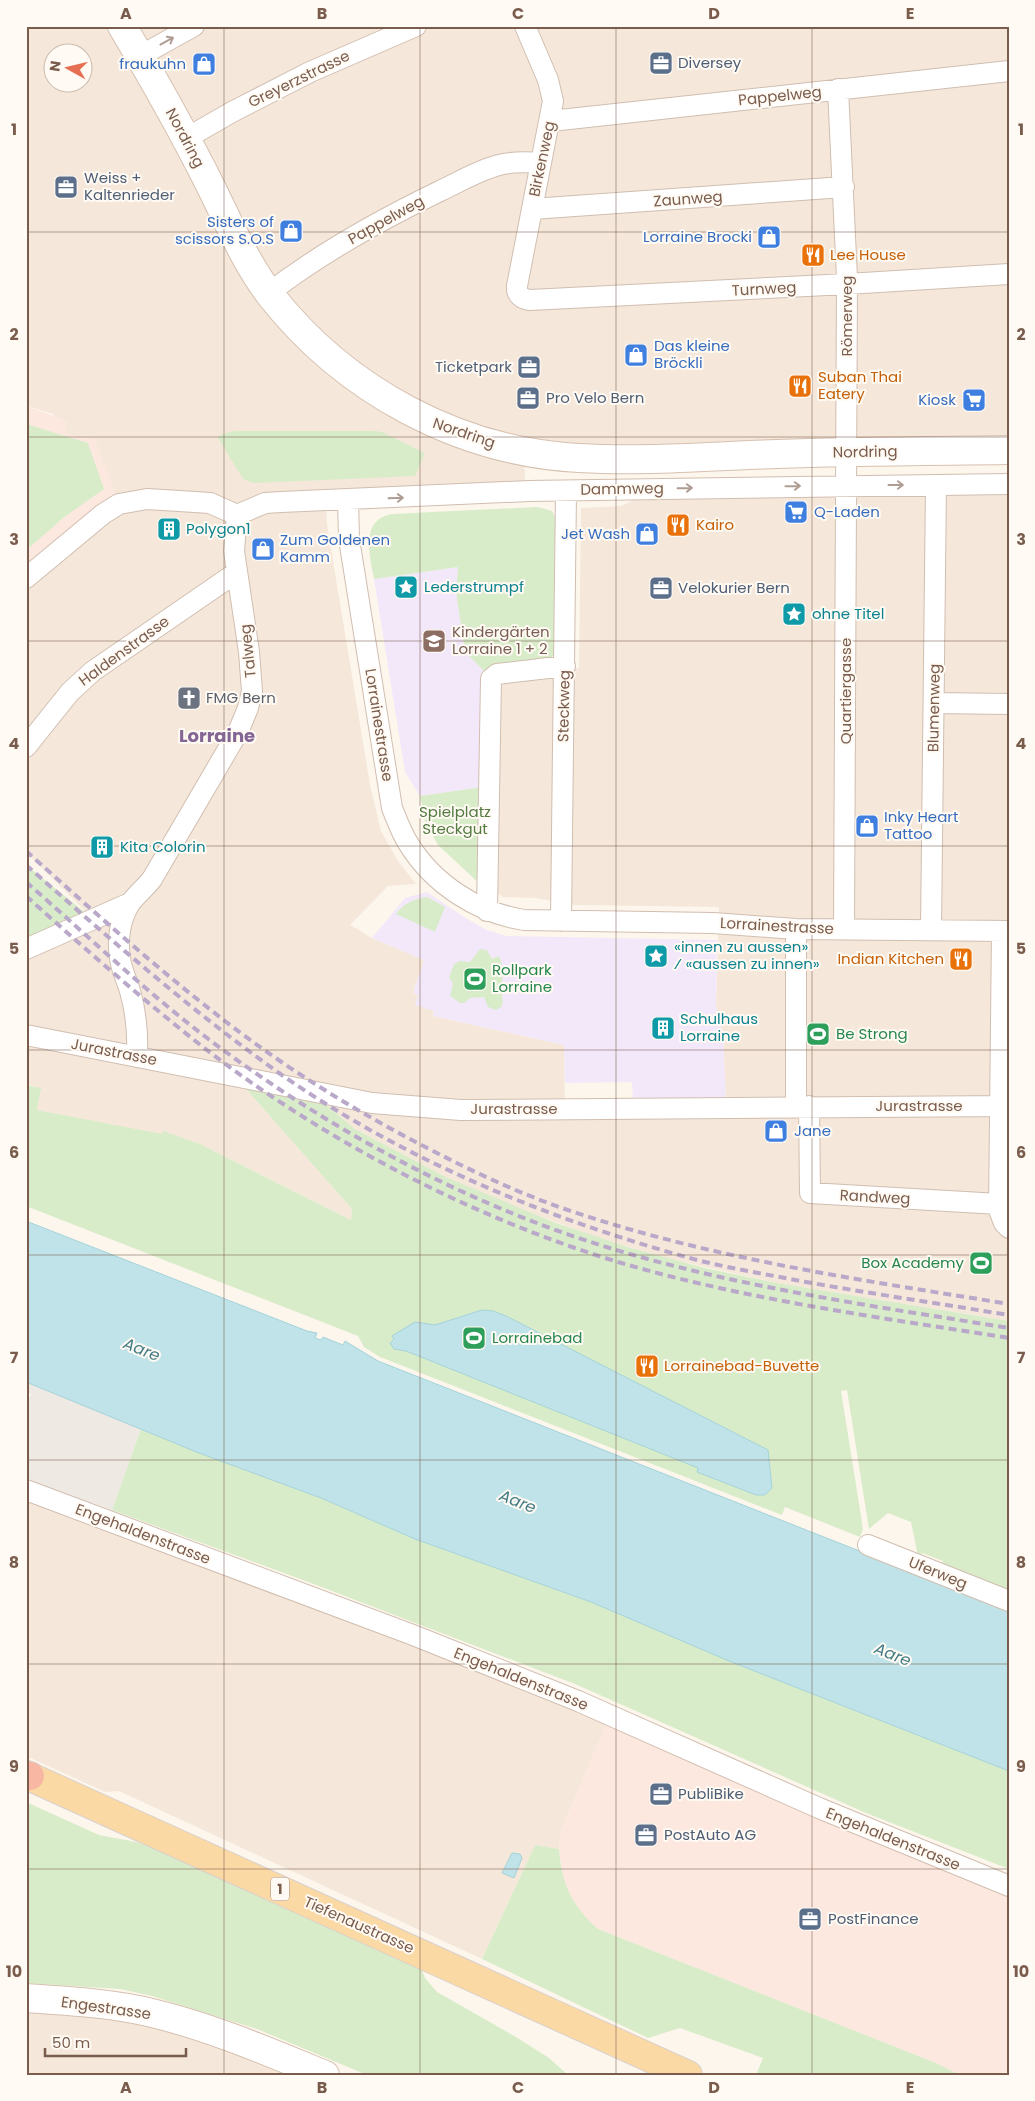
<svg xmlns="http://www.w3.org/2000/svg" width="1035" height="2101" viewBox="0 0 1035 2101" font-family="Poppins,sans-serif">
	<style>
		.residential { fill: #f5e8da; fill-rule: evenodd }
		.commercial { fill: #fde8e0 }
		.industrial { fill: #efe9e4 }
		.education { fill: #f3e8fa }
		.green { fill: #d8ecc9 }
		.water { fill: #bfe3e8; stroke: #a5d3da }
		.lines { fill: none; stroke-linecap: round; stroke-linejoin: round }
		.street-casing { stroke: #d1beb0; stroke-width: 22 }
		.secondary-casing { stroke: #d6c0b0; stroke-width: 30 }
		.primary-casing { stroke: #dad1cd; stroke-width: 30 }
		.highway-casing { stroke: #dad1cd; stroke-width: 30 }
		.street { stroke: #fff; stroke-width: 20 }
		.secondary { stroke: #fff; stroke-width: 28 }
		.primary { stroke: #fbd9a5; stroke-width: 28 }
		.highway { stroke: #f7b7a3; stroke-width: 28 }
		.rail { stroke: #b9a8c9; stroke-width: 4; stroke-dasharray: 8 5; stroke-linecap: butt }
		.oneway { stroke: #af9d94 }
		.grid { fill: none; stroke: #7a5c4d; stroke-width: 1; stroke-opacity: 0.55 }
		.labels { text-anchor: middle; stroke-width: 4; stroke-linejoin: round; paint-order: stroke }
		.shield { fill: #fffaf3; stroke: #a28b7f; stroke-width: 1 }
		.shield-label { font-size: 14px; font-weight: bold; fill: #7a5c4d }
		.service-label { font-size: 15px; fill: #4e5e75; stroke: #fffaf3; text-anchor: start }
		.shop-label { font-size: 15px; fill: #366cbe; stroke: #fffaf3; text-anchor: end }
		.street-label { font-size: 15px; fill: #7a5c4d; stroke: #fffaf3 }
		.food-label { font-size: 15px; fill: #c56008; stroke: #fffaf3; text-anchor: start }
		.culture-label { font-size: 15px; fill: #0d838f; stroke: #fffaf3; text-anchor: start }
		.education-label { font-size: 15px; fill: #785e54; stroke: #fffaf3; text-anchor: start }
		.worship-label { font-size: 15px; fill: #5b616d; stroke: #fffaf3; text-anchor: start }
		.park-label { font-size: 15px; fill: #537a41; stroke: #fffaf3 }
		.leisure-label { font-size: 15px; fill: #27864d; stroke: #fffaf3; text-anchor: start }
		.water-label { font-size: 16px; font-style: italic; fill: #437c86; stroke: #fffaf3 }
		.quarter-label { font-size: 18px; font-weight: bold; fill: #846695; stroke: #fffaf3 }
		.neatline { fill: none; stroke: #7a5c4d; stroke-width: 2 }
		.grid-label { font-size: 16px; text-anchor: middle; font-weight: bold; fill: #7a5c4d }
	</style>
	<rect width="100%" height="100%" fill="#fdf6ec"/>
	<path class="residential" d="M 26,26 L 1009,26 L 1009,438 L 732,441 L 608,450 L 524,442 L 525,483 L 325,491 L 327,524 L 370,785 L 381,831 L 398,861 L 416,884 L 388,886 L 350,925 L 372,938 L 424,960 L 413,993 L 418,995 L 434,1011 L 433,1016 L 564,1045 L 565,1116 L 726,1101 L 723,1035 L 716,1006 L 719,907 L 576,905 L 535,898 L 503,897 L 496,892 L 500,681 L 544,672 L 579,668 L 581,508 L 621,506 L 634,500 L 1009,493 L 1009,1321 L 777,1283 L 661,1257 L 590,1235 L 515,1207 L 446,1177 L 355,1129 L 315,1095 L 239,1081 L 352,1209 L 351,1220 L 200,1144 L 162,1135 L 37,1110 L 35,1086 L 26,1085 L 26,950 L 94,920 L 26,852 L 26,578 L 119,504 L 113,490 L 64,433 L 53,414 L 26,406 ZM 52,52 L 82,52 L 82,82 L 52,82 Z
		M 26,1499 L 609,1718 L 561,1831 L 559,1849 L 535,1845 L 482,1959 L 119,1791 L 105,1792 L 26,1756 Z
		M 26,2010 L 97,2014 L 149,2023 L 295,2075 L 26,2075 Z"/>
	<path class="commercial" d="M 26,406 L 67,421 L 64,433 L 95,440 L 119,504 L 26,578 Z
		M 609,1718 L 1009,1886 L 1009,2071 L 994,2075 L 960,2075 L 936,2063 L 598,1929 L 583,1916 L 570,1895 L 563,1878 L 559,1849 L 561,1831 Z"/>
	<path class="industrial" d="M 26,1382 L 141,1429 L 112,1510 L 93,1503 L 90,1505 L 26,1482 L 26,1406 L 31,1394 L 26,1392 Z"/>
	<path class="education" d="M 458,567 L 456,592 L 465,652 L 484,671 L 483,787 L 420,796 L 405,772 L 374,579 Z
		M 427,892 L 467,919 L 487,930 L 506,936 L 717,940 L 716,1006 L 723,1035 L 726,1101 L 633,1101 L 632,1082 L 565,1083 L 564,1045 L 433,1016 L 434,1011 L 415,1005 L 418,995 L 413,993 L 424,960 L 372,938 L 405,898 Z"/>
	<path class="green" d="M 26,424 L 88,443 L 104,489 L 63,518 L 30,547 L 26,544 Z
		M 234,431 L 375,431 L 382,432 L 425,453 L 415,476 L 253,483 L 243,479 L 218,438 L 220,435 Z
		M 538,507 L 552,511 L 557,521 L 555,654 L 547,661 L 484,671 L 465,652 L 456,592 L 458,567 L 374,579 C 370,556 359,520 392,514 Z
		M 483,787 L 482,886 L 438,845 L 425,821 L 420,796 Z
		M 26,865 L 91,917 L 26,947 Z
		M 427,897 L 445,907 L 435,932 L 396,914 C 404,903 414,899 427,897 Z
		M 480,949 L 487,950 L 492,959 L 498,956 C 507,966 499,988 503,1002 L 501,1007 L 496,1010 L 488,1007 L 484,997 L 470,998 L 464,1003 L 460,1003 L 450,996 L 453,983 L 449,978 L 454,964 L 460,961 L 470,962 Z
		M 239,1081 L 315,1095 L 355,1129 L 446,1177 L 556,1223 L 631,1248 L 705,1268 L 777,1283 L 1009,1321 L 1009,1597 L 940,1569 L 943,1561 L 922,1553 L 919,1561 L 911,1522 L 888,1513 L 869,1529 L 847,1390 L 841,1391 L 863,1529 L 860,1537 L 785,1507 L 782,1515 L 380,1357 L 364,1347 L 358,1336 L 26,1206 L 26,1085 L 41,1088 L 37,1110 L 162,1134 L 163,1131 L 200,1144 L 351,1220 L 352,1209 Z
		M 141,1429 L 321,1498 L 415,1539 L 591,1602 L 729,1661 L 1009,1771 L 1009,1869 L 866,1813 L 575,1684 L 311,1583 L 112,1510 Z
		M 26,1802 L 99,1835 L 136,1842 L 163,1852 L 421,1968 L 425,1978 L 437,1992 L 516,2037 L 549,2058 L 568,2075 L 367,2075 L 257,2029 L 152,1996 L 120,1989 L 26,1983 Z
		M 535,1845 L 559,1849 C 562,1884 571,1905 598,1929 L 936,2063 L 960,2075 L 756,2075 L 763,2058 L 680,2028 L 648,2038 L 482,1959 Z"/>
	<path class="water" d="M 26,1221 L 307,1331 L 317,1333 L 315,1338 L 321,1340 L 323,1337 L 343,1345 L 345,1341 L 378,1361 L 1009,1610 L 1009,1771 L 729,1661 L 591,1602 L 415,1539 L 321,1498 L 199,1453 L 26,1382 Z
		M 482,1310 L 493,1311 L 506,1316 L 768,1450 L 772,1488 L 765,1495 L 756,1495 L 697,1472 L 698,1468 L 406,1351 L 394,1349 L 390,1343 L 394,1339 L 392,1336 L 415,1322 L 435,1325 Z
		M 512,1853 L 520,1854 L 522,1858 L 514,1878 L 502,1873 Z"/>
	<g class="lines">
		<g class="street-casing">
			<path id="street" d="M 525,26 L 548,80 L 553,101 L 517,286 C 516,295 522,299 530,300 L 847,284 L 1009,274
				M 140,56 L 194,26
				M 838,89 L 847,278 L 844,929
				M 551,121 L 1009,71
				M 185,139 L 232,112 L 310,72 L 416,26
				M 532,209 L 844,187
				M 269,293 C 322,252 380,220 440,191 C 459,182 479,170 499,165 C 513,161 528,162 541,163
				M 348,499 L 349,539 L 392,808 C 397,820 401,832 408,843 C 433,884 478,913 524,920 L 713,923 L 796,929 L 1009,931
				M 237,515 L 265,503 L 281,502 L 529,491 L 1009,484
				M 26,578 L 103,514 L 119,504 L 147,499 L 195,502 L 210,503 L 237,515
				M 934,703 L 1009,704
				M 26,747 L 70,692 L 93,671 L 237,572
				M 487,911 L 491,679 L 497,674 L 565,666
				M 561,921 L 566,491
				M 931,930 L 936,485
				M 1002,931 L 999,1210 L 1004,1223 L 1009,1228
				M 26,949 L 130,903
				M 26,1035 L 372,1103 L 461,1110 L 1009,1106
				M 137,1057 C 138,1035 136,1012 130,991 C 127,980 121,969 120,958 C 117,940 120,920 129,905 C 132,899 147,886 152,879 L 238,732 L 248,708 L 252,691 L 249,652 L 234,551 L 237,515
				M 809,1106 L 810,1193 L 999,1204
				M 796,1107 L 796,929
				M 26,1490 L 413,1635 L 578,1701 L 819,1808 L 1009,1886
				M 868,1545 L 1009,1601"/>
		</g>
		<g class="secondary-casing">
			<path id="secondary" d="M 122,26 C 153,78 183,131 210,185 C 229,223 245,262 271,296 C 345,390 459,452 579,458 C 645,462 711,456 777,454 C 854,451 932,451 1009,450
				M 26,1998 C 68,2001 111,2003 152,2013 C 211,2027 269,2052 325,2075"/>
		</g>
		<g class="primary-casing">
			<path id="primary" d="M 26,1775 L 688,2075"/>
		</g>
		<g class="highway-casing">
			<path id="highway" d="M 26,1775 L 30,1776"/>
		</g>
		<use href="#street" class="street"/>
		<use href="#secondary" class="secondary"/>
		<use href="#primary" class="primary"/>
		<use href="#highway" class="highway"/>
		<path class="rail" d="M 26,851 C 91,909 156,968 225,1021 C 291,1072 362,1115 437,1153 C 476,1173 517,1192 559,1207 C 706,1258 855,1279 1009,1304
			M 26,865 C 108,937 190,1010 279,1073 C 405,1161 550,1220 697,1260 C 733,1269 770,1275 806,1282 C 874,1294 941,1304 1009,1315
			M 26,882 C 87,935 146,992 211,1041 C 334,1133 475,1209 623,1252 C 749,1289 879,1307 1009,1328
			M 26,896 C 84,948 142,999 203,1047 C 323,1140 473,1218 618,1262 C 746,1300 878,1317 1009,1338"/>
	</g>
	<defs><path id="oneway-shaft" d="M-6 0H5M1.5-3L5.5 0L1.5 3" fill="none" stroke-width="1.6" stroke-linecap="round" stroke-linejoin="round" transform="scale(1.25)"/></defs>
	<g class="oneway">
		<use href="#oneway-shaft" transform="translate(167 41) rotate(-29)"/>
		<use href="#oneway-shaft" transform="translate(896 485)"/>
		<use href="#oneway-shaft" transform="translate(793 486) rotate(-1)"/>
		<use href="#oneway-shaft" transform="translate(685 488) rotate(-1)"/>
		<use href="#oneway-shaft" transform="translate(396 498) rotate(-2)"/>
	</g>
	<path class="grid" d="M 224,26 L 224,2075M 420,26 L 420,2075M 616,26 L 616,2075M 812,26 L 812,2075M 26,232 L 1009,232M 26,437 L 1009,437M 26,641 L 1009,641M 26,846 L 1009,846M 26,1050 L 1009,1050M 26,1255 L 1009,1255M 26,1460 L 1009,1460M 26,1664 L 1009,1664M 26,1869 L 1009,1869"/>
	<defs>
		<g id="office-square" transform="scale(1.25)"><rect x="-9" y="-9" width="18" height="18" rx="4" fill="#5c6f8a" stroke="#fffaf3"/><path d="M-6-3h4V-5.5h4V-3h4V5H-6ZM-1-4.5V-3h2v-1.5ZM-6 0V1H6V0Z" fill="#fff"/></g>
		<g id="shop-square" transform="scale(1.25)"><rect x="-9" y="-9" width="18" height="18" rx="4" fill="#3f7fe0" stroke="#fffaf3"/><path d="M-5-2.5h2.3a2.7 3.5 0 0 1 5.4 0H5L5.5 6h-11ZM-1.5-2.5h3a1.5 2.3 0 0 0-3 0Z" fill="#fff"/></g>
		<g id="restaurant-square" transform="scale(1.25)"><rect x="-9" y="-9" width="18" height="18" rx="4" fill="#e8710a" stroke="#fffaf3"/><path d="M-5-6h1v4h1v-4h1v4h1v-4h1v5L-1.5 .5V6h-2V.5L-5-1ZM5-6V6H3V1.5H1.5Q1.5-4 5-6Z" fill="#fff"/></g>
		<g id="supermarket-square" transform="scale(1.25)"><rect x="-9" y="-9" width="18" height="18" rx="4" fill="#3f7fe0" stroke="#fffaf3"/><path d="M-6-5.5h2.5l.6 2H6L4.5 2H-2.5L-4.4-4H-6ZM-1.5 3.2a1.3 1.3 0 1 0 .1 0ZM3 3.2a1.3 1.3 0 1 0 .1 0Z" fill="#fff"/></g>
		<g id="building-square" transform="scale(1.25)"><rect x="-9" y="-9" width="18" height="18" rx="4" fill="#0f9aa8" stroke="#fffaf3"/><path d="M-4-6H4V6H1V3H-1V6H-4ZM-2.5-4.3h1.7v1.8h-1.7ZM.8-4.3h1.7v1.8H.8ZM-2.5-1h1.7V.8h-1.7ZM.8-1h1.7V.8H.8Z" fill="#fff"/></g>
		<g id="sight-square" transform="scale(1.25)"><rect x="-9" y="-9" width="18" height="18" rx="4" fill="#0f9aa8" stroke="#fffaf3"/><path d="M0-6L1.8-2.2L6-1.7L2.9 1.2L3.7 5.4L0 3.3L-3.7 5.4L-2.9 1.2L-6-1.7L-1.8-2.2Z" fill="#fff"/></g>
		<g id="school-square" transform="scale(1.25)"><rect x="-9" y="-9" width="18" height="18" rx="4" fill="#8d6e63" stroke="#fffaf3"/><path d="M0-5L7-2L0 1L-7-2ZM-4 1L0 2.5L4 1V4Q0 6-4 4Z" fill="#fff"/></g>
		<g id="church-square" transform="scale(1.25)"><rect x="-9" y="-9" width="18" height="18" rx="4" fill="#6b7280" stroke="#fffaf3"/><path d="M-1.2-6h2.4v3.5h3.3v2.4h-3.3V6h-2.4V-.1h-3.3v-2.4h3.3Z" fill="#fff"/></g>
		<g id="stadium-square" transform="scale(1.25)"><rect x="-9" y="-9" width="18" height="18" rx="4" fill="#2e9e5b" stroke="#fffaf3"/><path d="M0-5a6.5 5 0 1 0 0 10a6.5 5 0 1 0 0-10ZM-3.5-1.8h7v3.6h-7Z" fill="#fff"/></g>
	</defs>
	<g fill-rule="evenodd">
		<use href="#office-square" x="661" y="63"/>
		<use href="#shop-square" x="204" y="64"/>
		<use href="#office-square" x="66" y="187"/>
		<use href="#shop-square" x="291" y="231"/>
		<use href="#shop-square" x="769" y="237"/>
		<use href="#restaurant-square" x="813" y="255"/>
		<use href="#shop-square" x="636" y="355"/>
		<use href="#office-square" x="529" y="367"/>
		<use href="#restaurant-square" x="800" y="386"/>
		<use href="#office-square" x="528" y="398"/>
		<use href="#supermarket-square" x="974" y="400"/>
		<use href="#supermarket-square" x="796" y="512"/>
		<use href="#restaurant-square" x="678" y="525"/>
		<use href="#building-square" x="169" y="529"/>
		<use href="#shop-square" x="647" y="534"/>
		<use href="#shop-square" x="263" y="549"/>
		<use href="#sight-square" x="406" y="587"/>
		<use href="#office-square" x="661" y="588"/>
		<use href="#sight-square" x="794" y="614"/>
		<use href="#school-square" x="434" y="641"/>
		<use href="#church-square" x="189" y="698"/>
		<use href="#shop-square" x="867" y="826"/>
		<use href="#building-square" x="102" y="847"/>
		<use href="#sight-square" x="656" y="956"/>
		<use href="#restaurant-square" x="961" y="959"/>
		<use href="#stadium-square" x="475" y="979"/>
		<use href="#building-square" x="663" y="1028"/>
		<use href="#stadium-square" x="818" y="1034"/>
		<use href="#shop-square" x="776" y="1131"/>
		<use href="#stadium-square" x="981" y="1263"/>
		<use href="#stadium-square" x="474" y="1338"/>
		<use href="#restaurant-square" x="647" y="1366"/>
		<use href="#office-square" x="661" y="1794"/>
		<use href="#office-square" x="646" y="1835"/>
		<use href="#office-square" x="810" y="1919"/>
	</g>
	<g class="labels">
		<rect class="shield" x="271" y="1877.5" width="18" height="23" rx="4"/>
		<g class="shield-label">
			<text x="280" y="1894">1</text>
		</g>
		<g class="service-label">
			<text x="678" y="68">Diversey</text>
			<text x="84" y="183">Weiss +<tspan x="84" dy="17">Kaltenrieder</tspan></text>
			<text x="512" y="372" text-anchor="end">Ticketpark</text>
			<text x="546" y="403">Pro Velo Bern</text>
			<text x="678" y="593">Velokurier Bern</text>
			<text x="678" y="1799">PubliBike</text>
			<text x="664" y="1840">PostAuto AG</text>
			<text x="828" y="1924">PostFinance</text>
		</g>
		<g class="shop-label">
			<text x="186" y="69">fraukuhn</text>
			<text x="274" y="227">Sisters of<tspan x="274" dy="17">scissors S.O.S</tspan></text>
			<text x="752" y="242">Lorraine Brocki</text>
			<text x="654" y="351" text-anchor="start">Das kleine<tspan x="654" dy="17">Bröckli</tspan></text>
			<text x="956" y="405">Kiosk</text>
			<text x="814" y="517" text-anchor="start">Q-Laden</text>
			<text x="630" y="539">Jet Wash</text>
			<text x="280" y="545" text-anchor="start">Zum Goldenen<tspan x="280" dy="17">Kamm</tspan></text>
			<text x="884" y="822" text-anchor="start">Inky Heart<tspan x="884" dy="17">Tattoo</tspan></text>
			<text x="794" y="1136" text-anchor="start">Jane</text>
		</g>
		<g class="street-label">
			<text transform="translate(299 79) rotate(-26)" y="5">Greyerzstrasse</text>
			<text transform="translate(780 96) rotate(-6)" y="5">Pappelweg</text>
			<text transform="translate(185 138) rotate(62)" y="5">Nordring</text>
			<text transform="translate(542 159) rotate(-78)" y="5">Birkenweg</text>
			<text transform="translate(688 199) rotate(-4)" y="5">Zaunweg</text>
			<text transform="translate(386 220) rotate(-29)" y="5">Pappelweg</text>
			<text transform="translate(764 289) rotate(-3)" y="5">Turnweg</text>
			<text transform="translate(847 316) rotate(-90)" y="5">Römerweg</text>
			<text transform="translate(464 433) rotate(19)" y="5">Nordring</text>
			<text transform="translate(865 452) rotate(-1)" y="5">Nordring</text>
			<text transform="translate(622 489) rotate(-1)" y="5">Dammweg</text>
			<text transform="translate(124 651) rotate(-36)" y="5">Haldenstrasse</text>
			<text transform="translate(248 651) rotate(-96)" y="5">Talweg</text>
			<text transform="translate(846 691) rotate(-90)" y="5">Quartiergasse</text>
			<text transform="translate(564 706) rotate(-89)" y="5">Steckweg</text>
			<text transform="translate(934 708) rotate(-89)" y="5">Blumenweg</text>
			<text transform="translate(379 725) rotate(81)" y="5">Lorrainestrasse</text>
			<text transform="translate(777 926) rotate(3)" y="5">Lorrainestrasse</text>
			<text transform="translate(114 1052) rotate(11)" y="5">Jurastrasse</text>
			<text x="919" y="1111">Jurastrasse</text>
			<text x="514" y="1114">Jurastrasse</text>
			<text transform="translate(875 1197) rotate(3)" y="5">Randweg</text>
			<text transform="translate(143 1534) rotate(21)" y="5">Engehaldenstrasse</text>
			<text transform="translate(938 1573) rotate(22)" y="5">Uferweg</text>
			<text transform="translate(521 1679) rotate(22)" y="5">Engehaldenstrasse</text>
			<text transform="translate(893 1839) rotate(22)" y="5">Engehaldenstrasse</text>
			<text transform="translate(359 1925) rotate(24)" y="5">Tiefenaustrasse</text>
			<text transform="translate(106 2008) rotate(8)" y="5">Engestrasse</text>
		</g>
		<g class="food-label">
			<text x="830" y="260">Lee House</text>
			<text x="818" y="382">Suban Thai<tspan x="818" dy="17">Eatery</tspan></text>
			<text x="696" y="530">Kairo</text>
			<text x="944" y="964" text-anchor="end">Indian Kitchen</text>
			<text x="664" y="1371">Lorrainebad-Buvette</text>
		</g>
		<g class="culture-label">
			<text x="186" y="534">Polygon1</text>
			<text x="424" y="592">Lederstrumpf</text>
			<text x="812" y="619">ohne Titel</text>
			<text x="120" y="852">Kita Colorin</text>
			<text x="674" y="952">«innen zu aussen»<tspan x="674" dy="17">⁄ «aussen zu innen»</tspan></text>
			<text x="680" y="1024">Schulhaus<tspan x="680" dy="17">Lorraine</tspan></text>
		</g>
		<g class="education-label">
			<text x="452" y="637">Kindergärten<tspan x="452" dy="17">Lorraine 1 + 2</tspan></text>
		</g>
		<g class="worship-label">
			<text x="206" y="703">FMG Bern</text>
		</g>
		<g class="park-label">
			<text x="455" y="817">Spielplatz<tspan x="455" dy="17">Steckgut</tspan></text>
		</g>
		<g class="leisure-label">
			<text x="492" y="975">Rollpark<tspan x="492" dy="17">Lorraine</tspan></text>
			<text x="836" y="1039">Be Strong</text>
			<text x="964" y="1268" text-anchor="end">Box Academy</text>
			<text x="492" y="1343">Lorrainebad</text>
		</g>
		<g class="water-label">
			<text transform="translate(142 1349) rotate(22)" y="6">Aare</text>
			<text transform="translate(518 1501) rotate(22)" y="6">Aare</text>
			<text transform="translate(893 1654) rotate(22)" y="6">Aare</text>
		</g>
		<g class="quarter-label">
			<text x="217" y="742">Lorraine</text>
		</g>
	</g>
	<rect width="1035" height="2101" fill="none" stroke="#fffaf3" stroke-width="55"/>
	<g transform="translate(68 68) rotate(278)"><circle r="24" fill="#fffaf3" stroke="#cabbb1"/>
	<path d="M0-4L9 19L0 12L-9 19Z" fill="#e76f51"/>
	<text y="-8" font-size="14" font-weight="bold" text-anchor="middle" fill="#7a5c4d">N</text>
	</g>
	<path d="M45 2048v8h141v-8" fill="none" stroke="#7a5c4d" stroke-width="2.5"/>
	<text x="52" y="2048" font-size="15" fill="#7a5c4d" stroke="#fffaf3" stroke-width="4" paint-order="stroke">50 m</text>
	<rect x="28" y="28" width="980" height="2046" class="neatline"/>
	<g class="grid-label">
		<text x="126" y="19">A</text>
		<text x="322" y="19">B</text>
		<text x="518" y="19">C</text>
		<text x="714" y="19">D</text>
		<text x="910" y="19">E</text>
		<text x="14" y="135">1</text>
		<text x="1021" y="135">1</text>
		<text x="14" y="340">2</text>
		<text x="1021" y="340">2</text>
		<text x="14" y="545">3</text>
		<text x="1021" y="545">3</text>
		<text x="14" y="749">4</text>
		<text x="1021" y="749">4</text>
		<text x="14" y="954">5</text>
		<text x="1021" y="954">5</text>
		<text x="14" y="1158">6</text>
		<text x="1021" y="1158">6</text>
		<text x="14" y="1363">7</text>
		<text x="1021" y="1363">7</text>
		<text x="14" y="1568">8</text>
		<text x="1021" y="1568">8</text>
		<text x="14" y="1772">9</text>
		<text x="1021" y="1772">9</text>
		<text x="14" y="1977">10</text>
		<text x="1021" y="1977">10</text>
		<text x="126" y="2093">A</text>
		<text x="322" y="2093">B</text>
		<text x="518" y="2093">C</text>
		<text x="714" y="2093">D</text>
		<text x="910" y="2093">E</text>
	</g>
</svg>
